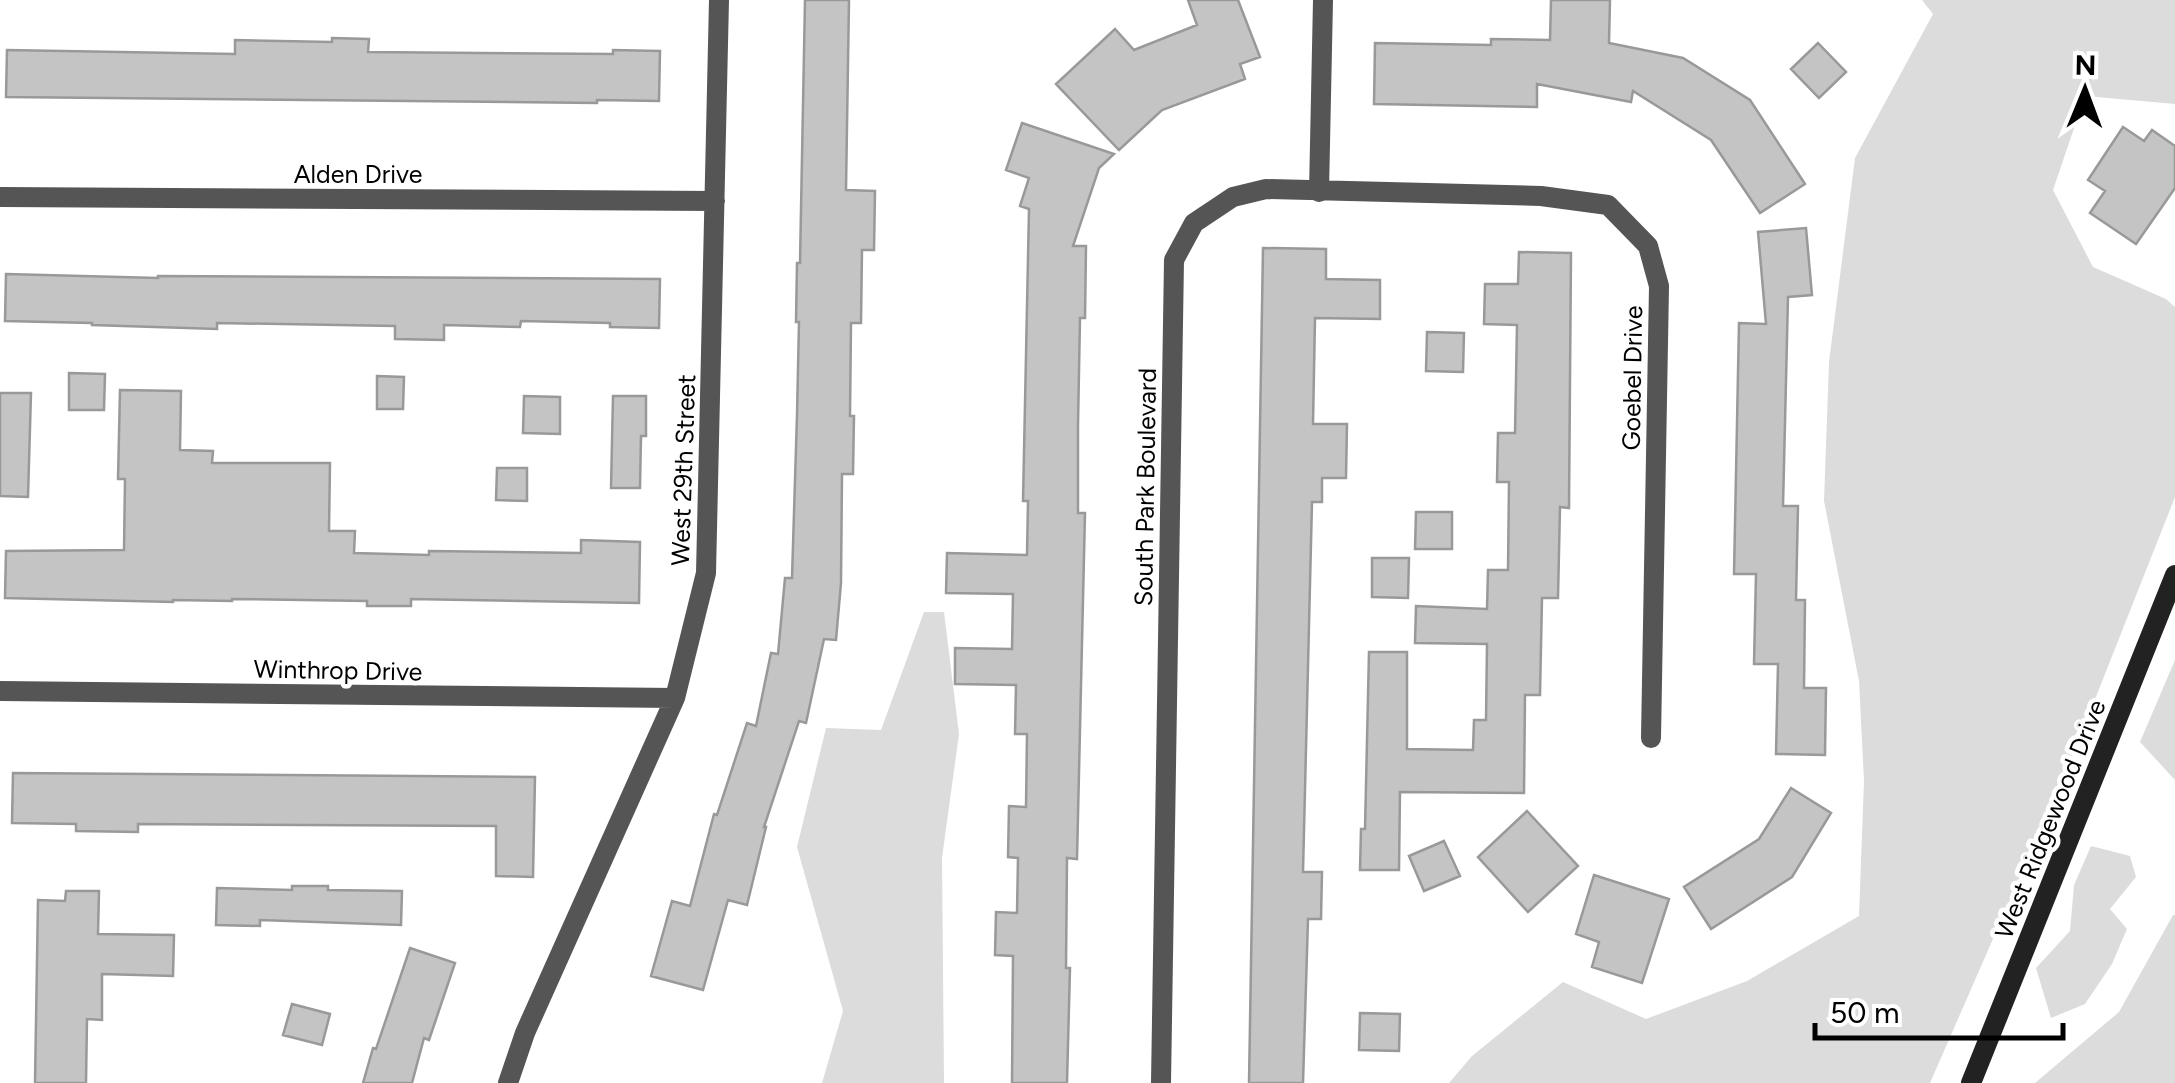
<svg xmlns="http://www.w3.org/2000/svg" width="2175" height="1083" viewBox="0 0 2175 1083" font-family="Figtree,sans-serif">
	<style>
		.green { fill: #dcdcdc }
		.building { fill: #c4c4c4; stroke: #999; stroke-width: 2.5 }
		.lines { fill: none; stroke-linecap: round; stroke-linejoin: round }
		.street { stroke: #555; stroke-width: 20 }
		.secondary { stroke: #222; stroke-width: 20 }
		.labels { text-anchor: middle; stroke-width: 9; stroke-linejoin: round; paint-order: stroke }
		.street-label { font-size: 25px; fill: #000; stroke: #fff }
	</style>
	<rect width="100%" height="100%" fill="#fff"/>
	<path class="green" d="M 1922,0 L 2175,0 L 2175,104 L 2085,96 L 2053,190 L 2093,267 L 2166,299 L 2175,307 L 2175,497 L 2069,765 L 1930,1083 L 1449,1083 L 1472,1056 L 1563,982 L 1646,1019 L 1747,981 L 1859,916 L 1864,781 L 1859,681 L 1824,501 L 1829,362 L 1855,158 L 1933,14 Z
		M 924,612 L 944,612 L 959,734 L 942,858 L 944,1083 L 822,1083 L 843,1011 L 797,847 L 826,728 L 881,730 Z
		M 2175,660 L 2175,780 L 2140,742 Z
		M 2091,846 L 2130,856 L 2136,877 L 2110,909 L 2127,929 L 2112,964 L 2085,1004 L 2051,1018 L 2036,968 L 2070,931 L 2074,885 Z
		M 2173,915 L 2175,915 L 2175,1083 L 2035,1083 L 2119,1012 Z"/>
	<path class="building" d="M 805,0 L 849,0 L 846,190 L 875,191 L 874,250 L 862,250 L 861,323 L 851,323 L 850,416 L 854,416 L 853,474 L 842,474 L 841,583 L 836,640 L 824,639 L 806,723 L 799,721 L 764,827 L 766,827 L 747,905 L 728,900 L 703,990 L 651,976 L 672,901 L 690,906 L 714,814 L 717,815 L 747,723 L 756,726 L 771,653 L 778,654 L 785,578 L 792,578 L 797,415 L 799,322 L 796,322 L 797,263 L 800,263 Z
		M 1188,0 L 1238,0 L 1260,57 L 1240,64 L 1245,79 L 1162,110 L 1119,150 L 1056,84 L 1115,29 L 1134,50 L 1197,25 Z
		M 1551,0 L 1610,0 L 1609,43 L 1683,58 L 1750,100 L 1805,184 L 1760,213 L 1711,140 L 1633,91 L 1631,102 L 1537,84 L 1537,107 L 1374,104 L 1375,43 L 1491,45 L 1491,39 L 1550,40 Z
		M 332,38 L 369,39 L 368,52 L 613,54 L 613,50 L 660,51 L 659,101 L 597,100 L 597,103 L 6,97 L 7,50 L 235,54 L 235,40 L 332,42 Z
		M 1818,43 L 1846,72 L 1819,98 L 1791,69 Z
		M 1022,123 L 1114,154 L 1099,168 L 1073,246 L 1086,246 L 1085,318 L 1080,318 L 1078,425 L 1078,513 L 1085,513 L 1077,859 L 1067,858 L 1066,968 L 1070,968 L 1067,1083 L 1012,1083 L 1013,956 L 995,955 L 996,912 L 1017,913 L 1018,858 L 1008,857 L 1009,806 L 1026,807 L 1027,734 L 1015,734 L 1016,685 L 955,684 L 955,648 L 1012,649 L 1013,594 L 946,593 L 947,553 L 1027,555 L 1028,501 L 1023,501 L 1029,209 L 1020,206 L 1029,178 L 1006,170 Z
		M 2123,127 L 2144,141 L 2152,130 L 2175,146 L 2175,188 L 2136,244 L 2090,213 L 2105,191 L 2088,180 Z
		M 1806,228 L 1812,295 L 1788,297 L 1783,506 L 1798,506 L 1796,600 L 1805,600 L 1804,688 L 1826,688 L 1825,755 L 1776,754 L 1778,664 L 1754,664 L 1756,574 L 1734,574 L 1739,323 L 1766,324 L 1758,232 Z
		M 1263,248 L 1326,249 L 1326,279 L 1380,280 L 1380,319 L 1315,318 L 1313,424 L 1347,424 L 1346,478 L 1322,478 L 1322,502 L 1312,502 L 1303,872 L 1322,872 L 1321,919 L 1308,919 L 1303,1083 L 1249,1083 Z
		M 1519,252 L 1571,253 L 1569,508 L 1560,507 L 1558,598 L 1542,598 L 1540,695 L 1525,695 L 1524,793 L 1400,792 L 1399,870 L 1360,870 L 1361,829 L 1365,829 L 1369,652 L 1407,652 L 1407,749 L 1473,750 L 1474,720 L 1486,720 L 1487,644 L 1415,643 L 1416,606 L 1487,609 L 1488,570 L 1508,570 L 1509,482 L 1497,482 L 1498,433 L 1515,433 L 1517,325 L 1484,324 L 1485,284 L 1518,284 Z
		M 6,274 L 158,278 L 158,276 L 660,279 L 659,328 L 610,327 L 610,323 L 521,321 L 520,327 L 444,325 L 444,340 L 395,339 L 395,326 L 217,323 L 217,329 L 92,325 L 92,323 L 5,321 Z
		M 1427,332 L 1464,333 L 1463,372 L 1426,371 Z
		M 69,373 L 105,374 L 104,410 L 69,410 Z
		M 377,376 L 404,377 L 403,409 L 377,409 Z
		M 120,390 L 181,391 L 180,450 L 213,451 L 212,463 L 330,463 L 329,531 L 355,531 L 354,553 L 429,555 L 429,551 L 581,553 L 581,540 L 640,542 L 639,603 L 411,599 L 411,606 L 367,606 L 367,601 L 232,599 L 232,601 L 173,600 L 173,602 L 5,598 L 6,551 L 124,550 L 125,479 L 118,479 Z
		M 0,393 L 31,393 L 28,497 L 0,496 Z
		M 524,396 L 560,397 L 560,434 L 523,433 Z
		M 613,396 L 646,396 L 646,436 L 641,436 L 640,488 L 611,488 Z
		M 497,468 L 527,468 L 527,501 L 496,500 Z
		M 1416,512 L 1452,512 L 1452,549 L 1415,549 Z
		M 1372,558 L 1409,558 L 1408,598 L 1372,597 Z
		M 13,773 L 535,777 L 533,877 L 496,876 L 496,826 L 138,824 L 138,832 L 76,831 L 76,824 L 12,823 Z
		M 1791,788 L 1831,813 L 1792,877 L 1711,929 L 1684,887 L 1759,839 Z
		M 1527,811 L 1578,866 L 1528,912 L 1478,857 Z
		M 1444,841 L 1460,876 L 1424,891 L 1409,856 Z
		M 1594,875 L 1669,899 L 1642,983 L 1592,967 L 1599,942 L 1576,934 Z
		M 292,886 L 328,886 L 328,890 L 402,891 L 401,925 L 260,920 L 260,926 L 216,925 L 217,888 L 292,890 Z
		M 66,891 L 99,891 L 98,934 L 174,935 L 173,976 L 102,974 L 102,1020 L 87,1019 L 86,1083 L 35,1083 L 38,900 L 65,901 Z
		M 410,948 L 455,963 L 429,1040 L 424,1038 L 412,1083 L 363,1083 L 373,1048 L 376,1049 Z
		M 292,1004 L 330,1014 L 322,1045 L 283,1035 Z
		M 1360,1013 L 1400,1014 L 1399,1051 L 1359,1050 Z"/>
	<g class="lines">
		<path class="street" d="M 1319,192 L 1323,0
			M 0,197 L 715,201
			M 0,691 L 675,698
			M 508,1083 L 525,1033 L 675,698 L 706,573 L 719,0
			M 1161,1083 L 1174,260 L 1194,223 L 1233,197 L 1266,189 L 1541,196 L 1608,205 L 1648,246 L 1659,286 L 1651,738"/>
		<path class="secondary" d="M 1971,1083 L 2175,575"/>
	</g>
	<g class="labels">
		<g class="street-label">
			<text x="358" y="183">Alden Drive</text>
			<text transform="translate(1632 378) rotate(-89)" y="9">Goebel Drive</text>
			<text transform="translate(683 470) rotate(-88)" y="9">West 29th Street</text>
			<text transform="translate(1145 487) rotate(-89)" y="9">South Park Boulevard</text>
			<text transform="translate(338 670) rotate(1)" y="9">Winthrop Drive</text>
			<text transform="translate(2050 819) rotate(-68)" y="9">West Ridgewood Drive</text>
		</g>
	</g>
	<g transform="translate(2085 90) rotate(1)" stroke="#ffffff" stroke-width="8" paint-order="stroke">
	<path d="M0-8L18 38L0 25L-18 38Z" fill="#000000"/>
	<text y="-15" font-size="28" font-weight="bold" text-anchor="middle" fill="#000000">N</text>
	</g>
	<path d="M1815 1023v15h248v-15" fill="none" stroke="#000000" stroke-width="5"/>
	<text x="1830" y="1023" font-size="30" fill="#000000" stroke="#ffffff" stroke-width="8" paint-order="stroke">50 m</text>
</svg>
